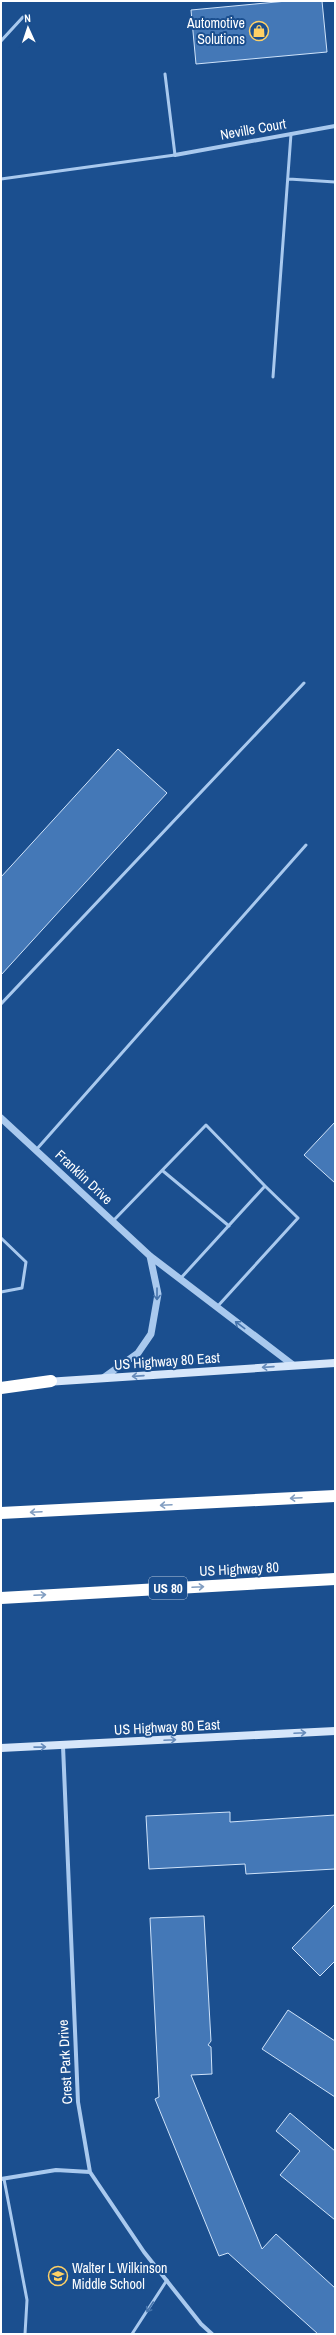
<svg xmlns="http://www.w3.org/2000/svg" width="336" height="2335" viewBox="0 0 336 2335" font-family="'Archivo Narrow',sans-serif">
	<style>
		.building { fill: #4478b7; stroke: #cfe3fa }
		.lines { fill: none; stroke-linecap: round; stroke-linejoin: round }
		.service { stroke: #a9c9ee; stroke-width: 3 }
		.minor { stroke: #a9c9ee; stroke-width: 4 }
		.tertiary { stroke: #a9c9ee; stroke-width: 7 }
		.secondary { stroke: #d6e6fa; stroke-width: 8 }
		.motorway { stroke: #fff; stroke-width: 12 }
		.oneway { stroke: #4674ac }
		.oneway2 { stroke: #668bba }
		.oneway3 { stroke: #829ec1 }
		.labels { text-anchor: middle; stroke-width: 4; stroke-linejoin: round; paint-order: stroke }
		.shield { fill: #1b4f8f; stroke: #bbcadd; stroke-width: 1 }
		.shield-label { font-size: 13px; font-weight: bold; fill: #fff }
		.poi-label { font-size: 14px; fill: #fff; stroke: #1b4f8f; text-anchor: end }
		.street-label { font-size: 14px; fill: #fff; stroke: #1b4f8f }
	</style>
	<rect width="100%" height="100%" fill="#1b4f8f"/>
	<path class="building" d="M 287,1 L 322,1 L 327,52 L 196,64 L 191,10 Z
		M 118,749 L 167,793 L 1,975 L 1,877 Z
		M 335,1122 L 335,1183 L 304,1155 Z
		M 230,1812 L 230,1822 L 335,1815 L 335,1869 L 246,1874 L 245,1864 L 149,1869 L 146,1816 Z
		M 335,1904 L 335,1961 L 320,1976 L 292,1948 Z
		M 204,1916 L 211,2041 L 208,2045 L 211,2047 L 212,2074 L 191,2075 L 262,2249 L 276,2234 L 335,2288 L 335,2334 L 318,2334 L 228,2253 L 219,2256 L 155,2099 L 159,2097 L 150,1918 Z
		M 288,2010 L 335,2041 L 335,2097 L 262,2049 Z
		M 290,2113 L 335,2151 L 335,2220 L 280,2175 L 300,2151 L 276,2131 Z"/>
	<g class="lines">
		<path class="service" d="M 1,41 L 23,17
			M 1,179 L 175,155 L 165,74
			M 289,179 L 335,182
			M 273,377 L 291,134
			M 1,1004 L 304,683
			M 36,1150 L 306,845
			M 163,1171 L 229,1226
			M 113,1221 L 206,1125 L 265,1186
			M 1,1238 L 26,1262 L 22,1288 L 1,1292
			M 180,1279 L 265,1186 L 298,1218 L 217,1307
			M 4,2179 L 27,2300 L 25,2334
			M 132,2334 L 167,2280"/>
		<path class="minor" d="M 175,155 L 335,126
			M 63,1746 L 78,2102 L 90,2172 L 144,2252 L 201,2324 L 212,2334
			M 1,2179 L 56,2170 L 90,2172"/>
		<path class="tertiary" d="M 1,1118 L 150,1256 L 293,1365
			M 103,1378 L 138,1353 L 151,1334 L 158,1294 L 150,1256"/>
		<path class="secondary" d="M 46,1382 L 335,1363
			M 1,1748 L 335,1731"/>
		<path class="motorway" d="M 1,1388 L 51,1381
			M 1,1513 L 335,1496
			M 1,1598 L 335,1579"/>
	</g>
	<defs><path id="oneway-shaft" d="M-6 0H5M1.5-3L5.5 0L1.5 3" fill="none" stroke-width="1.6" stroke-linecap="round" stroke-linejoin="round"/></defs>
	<g class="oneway">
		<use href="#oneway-shaft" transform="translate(157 1294) rotate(90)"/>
		<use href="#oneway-shaft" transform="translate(240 1325) rotate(-143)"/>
		<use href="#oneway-shaft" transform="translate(150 2307) rotate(123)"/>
	</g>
	<g class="oneway2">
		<use href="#oneway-shaft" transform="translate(268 1367) rotate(176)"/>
		<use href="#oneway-shaft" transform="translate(138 1376) rotate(176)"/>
		<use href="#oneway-shaft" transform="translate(300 1733) rotate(-3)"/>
		<use href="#oneway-shaft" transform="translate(170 1740) rotate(-3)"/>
		<use href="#oneway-shaft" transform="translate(40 1747) rotate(-1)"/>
	</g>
	<g class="oneway3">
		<use href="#oneway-shaft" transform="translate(296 1498) rotate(177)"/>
		<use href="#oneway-shaft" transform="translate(166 1505) rotate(177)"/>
		<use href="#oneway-shaft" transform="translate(36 1512) rotate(177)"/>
		<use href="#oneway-shaft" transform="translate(198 1587) rotate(-3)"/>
		<use href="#oneway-shaft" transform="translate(40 1595) rotate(-3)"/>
	</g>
	<defs>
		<g id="shop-ring" transform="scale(1)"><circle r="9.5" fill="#1b4f8f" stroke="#ffd166" stroke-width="1.5"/><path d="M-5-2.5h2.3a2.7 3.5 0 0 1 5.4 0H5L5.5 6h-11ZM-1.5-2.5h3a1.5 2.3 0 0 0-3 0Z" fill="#ffd166"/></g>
		<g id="school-ring" transform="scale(1)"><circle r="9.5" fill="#1b4f8f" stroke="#ffd166" stroke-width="1.5"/><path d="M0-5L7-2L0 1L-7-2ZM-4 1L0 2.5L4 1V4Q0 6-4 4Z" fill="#ffd166"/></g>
	</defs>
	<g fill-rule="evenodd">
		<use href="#shop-ring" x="259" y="31"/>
		<use href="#school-ring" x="58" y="2276"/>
	</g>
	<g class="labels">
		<rect class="shield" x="149" y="1577" width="38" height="22" rx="3"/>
		<g class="shield-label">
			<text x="168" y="1593">US 80</text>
		</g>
		<g class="poi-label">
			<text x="245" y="28">Automotive<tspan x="245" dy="16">Solutions</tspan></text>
			<text x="72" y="2273" text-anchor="start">Walter L Wilkinson<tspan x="72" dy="16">Middle School</tspan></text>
		</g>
		<g class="street-label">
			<text transform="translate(253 129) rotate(-10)" y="5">Neville Court</text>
			<text transform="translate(84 1177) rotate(43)" y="5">Franklin Drive</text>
			<text transform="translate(167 1361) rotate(-4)" y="5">US Highway 80 East</text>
			<text transform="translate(239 1569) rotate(-3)" y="5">US Highway 80</text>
			<text transform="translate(167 1727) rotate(-3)" y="5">US Highway 80 East</text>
			<text transform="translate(65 2062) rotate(-93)" y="5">Crest Park Drive</text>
		</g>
	</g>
	<rect width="336" height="2335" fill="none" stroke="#ffffff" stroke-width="4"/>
	<g transform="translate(28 28) rotate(357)" stroke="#1b4f8f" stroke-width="3" paint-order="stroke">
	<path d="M0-3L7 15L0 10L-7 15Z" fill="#ffffff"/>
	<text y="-6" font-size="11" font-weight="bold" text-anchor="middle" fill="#ffffff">N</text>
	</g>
</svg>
